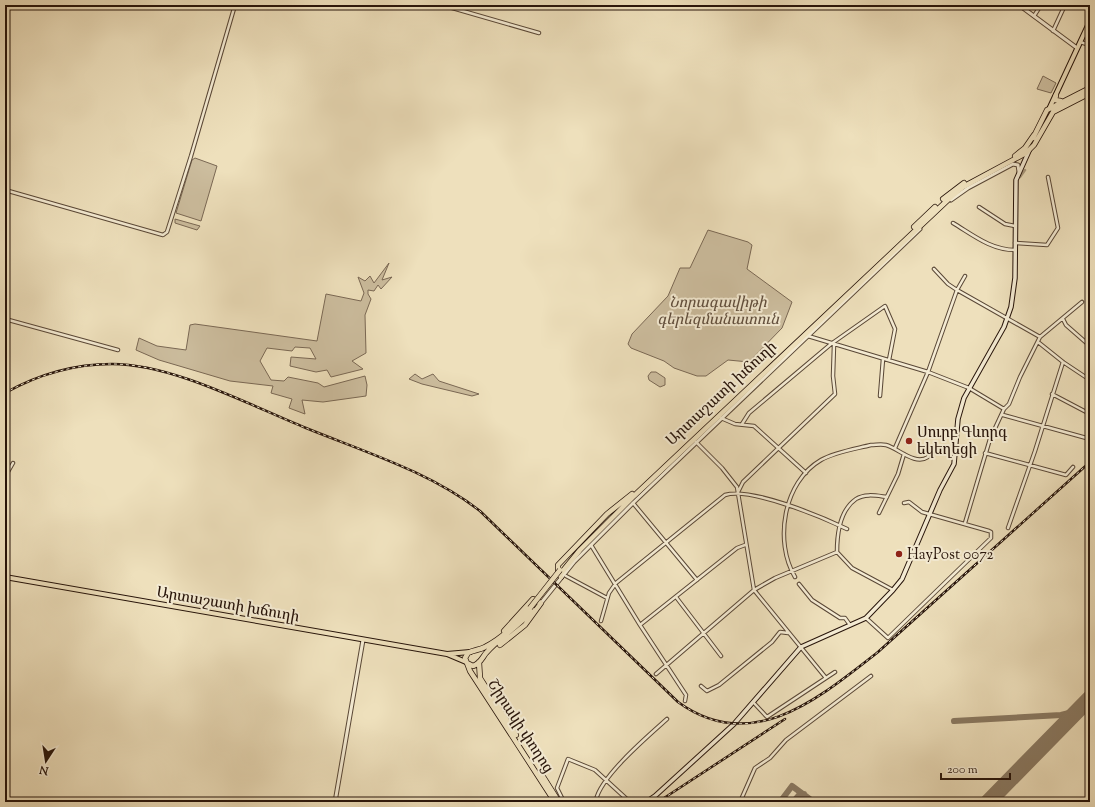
<svg xmlns="http://www.w3.org/2000/svg" width="1095" height="807" viewBox="0 0 1095 807" font-family="'Sorts Mill Goudy','Noto Serif Armenian',serif">
	<style>
		.green { fill: #ccbd9e; stroke: #7a6854 }
		.lines { fill: none; stroke-linecap: round; stroke-linejoin: round }
		.stream { stroke: #766550; stroke-width: 1 }
		.canal { stroke: #aa9b7f; stroke-width: 2.5 }
		.taxiway { stroke: #8a7a63; stroke-width: 6 }
		.runway { stroke: #8a7a63; stroke-width: 16 }
		.minor-casing { stroke: #594736; stroke-width: 4.5 }
		.tertiary-casing { stroke: #594736; stroke-width: 5 }
		.secondary-casing { stroke: #27140a; stroke-width: 5.5 }
		.primary-casing { stroke: #27140a; stroke-width: 6 }
		.trunk-casing { stroke: #27140a; stroke-width: 6 }
		.minor { stroke: #f4ebd3; stroke-width: 2.5 }
		.tertiary { stroke: #f4ebd3; stroke-width: 3 }
		.secondary { stroke: #f4ebd3; stroke-width: 3.5 }
		.primary { stroke: #eee0bc; stroke-width: 4 }
		.trunk { stroke: #eee0bc; stroke-width: 4.5 }
		.rail-casing { stroke: #27140a; stroke-width: 2.5 }
		.rail { stroke: #f4ebd3; stroke-width: 1; stroke-dasharray: 3; stroke-linecap: butt }
		.trunk-bridge-casing { stroke: #27140a; stroke-width: 6; stroke-linecap: butt }
		.trunk-bridge { stroke: #eee0bc; stroke-width: 4.5 }
		.poi-dot { fill: #8f2418; stroke: #f4ebd3; stroke-width: 1.5 }
		.labels { text-anchor: middle; stroke-width: 4; stroke-linejoin: round; paint-order: stroke }
		.park-label { font-size: 15px; font-style: italic; fill: #614f3e; stroke: #f4ebd3 }
		.street-label { font-size: 15px; fill: #27140a; stroke: #f4ebd3 }
		.poi-label { font-size: 15px; fill: #27140a; stroke: #f4ebd3; text-anchor: start }
	</style>
	<rect width="100%" height="100%" fill="#eee0bc"/>
	<filter id="stains"><feTurbulence type="fractalNoise" baseFrequency=".005" numOctaves="4"/><feColorMatrix values="0 0 0 0 .2 0 0 0 0 .09 0 0 0 0 .02 0 0 0 .5 -.17"/></filter>
	<radialGradient id="worn" r=".72"><stop offset=".6" stop-color="#630" stop-opacity="0"/><stop offset="1" stop-color="#630" stop-opacity=".3"/></radialGradient>
	<path class="green" d="M 1043,76 L 1056,83 L 1051,93 L 1037,89 Z
		M 195,158 L 217,166 L 201,221 L 176,213 L 192,160 Z
		M 175,219 L 200,226 L 197,230 L 175,223 Z
		M 708,230 L 748,242 L 752,245 L 747,269 L 792,302 L 782,328 L 749,362 L 728,360 L 706,376 L 697,376 L 674,368 L 664,361 L 631,348 L 628,344 L 632,334 L 668,296 L 680,268 L 690,268 Z
		M 389,263 L 382,280 L 392,277 L 381,289 L 378,285 L 374,291 L 368,290 L 368,294 L 371,299 L 365,315 L 366,353 L 352,361 L 363,369 L 331,377 L 327,370 L 316,372 L 290,366 L 291,357 L 316,359 L 310,348 L 295,347 L 292,351 L 267,348 L 260,361 L 271,380 L 284,381 L 288,377 L 318,383 L 324,387 L 365,376 L 367,385 L 366,396 L 323,402 L 302,400 L 305,414 L 289,408 L 292,399 L 271,393 L 273,386 L 230,381 L 159,360 L 136,350 L 139,338 L 157,346 L 186,350 L 190,325 L 195,324 L 317,341 L 326,294 L 361,301 L 364,293 L 358,277 L 365,281 L 370,276 L 374,283 Z
		M 651,372 L 656,372 L 665,378 L 665,385 L 660,387 L 649,380 L 648,376 Z
		M 415,374 L 422,379 L 433,374 L 439,381 L 479,394 L 472,396 L 422,384 L 409,379 Z"/>
	<g class="lines">
		<path class="stream" d="M 1086,50 L 1090,51"/>
		<path class="canal" d="M 5,12 L 16,5
			M 1020,177 L 1025,170"/>
		<path class="taxiway" d="M 954,721 L 1061,715 L 1077,711 L 1083,706
			M 780,802 L 792,786 L 811,800 L 823,802
			M 793,802 L 800,794 L 804,794"/>
		<path class="runway" d="M 988,802 L 1090,698"/>
		<g class="minor-casing">
			<path id="minor" d="M 442,5 L 539,33
				M 1034,16 L 1041,5
				M 1053,31 L 1065,5
				M 1080,42 L 1090,45
				M 5,190 L 163,235 L 167,232 L 191,156 L 235,5
				M 979,207 L 1005,224 L 1015,226
				M 953,223 C 973,235 991,250 1015,250
				M 1015,243 L 1047,245 L 1058,228 L 1048,177
				M 934,269 L 948,284 L 957,290 L 1040,337
				M 5,319 L 118,350
				M 1063,319 L 1066,325 L 1090,346
				M 808,336 L 928,372 L 969,388 L 1004,409
				M 1038,342 L 1063,362 L 1090,380
				M 1052,394 L 1090,414
				M 880,396 L 883,359
				M 1003,415 L 1090,439
				M 721,418 L 735,424 L 754,426 L 806,473
				M 742,424 L 749,413 L 831,344 L 885,306 L 895,329 L 889,360
				M 696,442 L 722,468 L 737,487 L 754,590 L 826,678
				M 895,448 L 928,372 L 957,290 L 965,276
				M 985,453 L 1066,475 L 1073,467
				M 5,477 L 13,463
				M 738,492 L 743,482 L 835,394 L 833,376 L 834,345
				M 887,497 C 878,496 865,493 856,499 C 840,510 837,534 837,552 L 852,568 L 893,590
				M 633,503 L 697,580
				M 879,513 L 898,474 L 904,454
				M 965,523 L 990,439 L 1004,409 L 1009,404 L 1020,377 L 1040,337 L 1082,302
				M 1008,528 L 1035,451 L 1063,362
				M 591,545 L 640,625 L 686,695 L 685,701
				M 566,576 L 607,598
				M 795,577 C 774,542 783,482 821,460 C 835,452 855,449 871,445 C 876,445 881,444 886,445 C 898,448 915,466 928,457 L 931,450 L 939,448 L 955,448
				M 799,584 L 812,600 L 840,618 L 845,618 L 850,625
				M 676,597 L 721,656
				M 866,618 L 888,638 L 991,538 L 991,532 L 989,531 L 922,512 L 909,502 L 904,503
				M 601,621 L 609,593 L 616,583 L 725,495 C 751,487 822,517 847,529
				M 640,625 L 737,548 L 745,545
				M 656,674 L 754,590 L 775,578 L 837,552
				M 701,686 L 707,691 L 719,685 L 772,642 L 780,632 L 788,633
				M 753,702 L 767,717 L 835,672
				M 596,800 C 601,776 648,736 667,719
				M 564,802 L 557,788 L 568,759 L 595,770 L 630,802
				M 740,802 L 755,768 L 770,758 L 786,740 L 871,676"/>
		</g>
		<g class="tertiary-casing">
			<path id="tertiary" d="M 1019,5 L 1077,48
				M 951,200 L 968,188 L 1013,164 L 1018,165 L 1019,172
				M 541,603 L 574,562 L 633,503 L 920,229
				M 335,802 L 363,640"/>
		</g>
		<g class="secondary-casing">
			<path id="secondary" d="M 646,802 L 655,796 L 734,724 L 801,647 L 866,618 L 893,590 L 902,579 L 940,490 L 954,464 L 958,419 L 964,398 L 1004,327 L 1011,307 L 1015,278 L 1016,180 L 1029,151"/>
		</g>
		<g class="primary-casing">
			<path id="primary" d="M 1050,107 L 1090,21
				M 5,577 L 447,654 L 466,662
				M 447,654 L 470,652"/>
		</g>
		<g class="trunk-casing">
			<path id="trunk" d="M 1056,95 L 1055,100 L 1061,101
				M 1033,138 L 1047,110 L 1090,88
				M 1015,156 L 1025,148 L 1034,135
				M 943,199 L 964,183
				M 914,227 L 935,207
				M 562,572 L 580,550 L 634,496 L 952,196 L 963,187 L 1026,153 L 1034,145 L 1053,112 L 1090,93
				M 561,577 L 558,573 L 558,565 L 607,514 L 632,494
				M 530,608 C 517,623 503,638 485,647 C 480,650 473,650 468,653 L 465,658 L 467,663 L 473,666 C 480,664 482,658 486,653 C 500,637 519,626 533,610
				M 500,645 L 525,625 L 541,603 L 533,599 L 504,631
				M 479,662 L 480,678 L 516,735
				M 467,663 L 470,671 L 555,802
				M 542,775 L 559,802"/>
		</g>
		<use href="#minor" class="minor"/>
		<use href="#tertiary" class="tertiary"/>
		<use href="#secondary" class="secondary"/>
		<use href="#primary" class="primary"/>
		<use href="#trunk" class="trunk"/>
		<g class="rail-casing">
			<path id="rail" d="M 5,393 C 37,375 75,364 112,364 C 173,364 249,405 306,428 C 365,452 430,472 480,511 L 678,702 C 752,756 819,698 878,652 L 1090,462
				M 658,802 L 785,719"/>
		</g>
		<use href="#rail" class="rail"/>
		<g class="trunk-bridge-casing">
			<path id="trunk-bridge" d="M 530,608 L 560,570"/>
		</g>
		<use href="#trunk-bridge" class="trunk-bridge"/>
	</g>
	<g class="poi-dot">
		<circle cx="909" cy="441" r="4"/>
		<circle cx="899" cy="554" r="4"/>
	</g>
	<g class="labels">
		<g class="park-label">
			<text x="718" y="307">Նորագավիթի<tspan x="718" dy="17">գերեզմանատուն</tspan></text>
		</g>
		<g class="street-label">
			<text transform="translate(721 393) rotate(-43)" y="5">Արտաշատի խճուղի</text>
			<text transform="translate(228 604) rotate(10)" y="5">Արտաշատի խճուղի</text>
			<text transform="translate(521 726) rotate(57)" y="5">Շիրակի փողոց</text>
		</g>
		<g class="poi-label">
			<text x="917" y="437">Սուրբ Գևորգ<tspan x="917" dy="17">եկեղեցի</tspan></text>
			<text x="907" y="559">HayPost 0072</text>
		</g>
	</g>
	<rect width="1095" height="807" fill="none" stroke="#eee0bc" stroke-width="20"/>
	<rect x="6" y="6" width="1083" height="795" fill="none" stroke="#27140a" stroke-width="2"/>
	<rect x="10" y="10" width="1075" height="787" fill="none" stroke="#27140a"/>
	<g transform="translate(46 761) rotate(192)" stroke="#f4ebd3" stroke-width="3" paint-order="stroke">
	<path d="M0-3L7 15L0 10L-7 15Z" fill="#27140a"/>
	<text y="-6" font-size="11" font-weight="bold" text-anchor="middle" fill="#27140a">N</text>
	</g>
	<path d="M941 773v6h69v-6" fill="none" stroke="#27140a" stroke-width="2"/>
	<text x="947" y="773" font-size="12" fill="#27140a" stroke="#f4ebd3" stroke-width="3" paint-order="stroke">200 m</text>
	<rect width="100%" height="100%" filter="url(#stains)"/>
	<rect width="100%" height="100%" fill="url(#worn)"/>
</svg>
